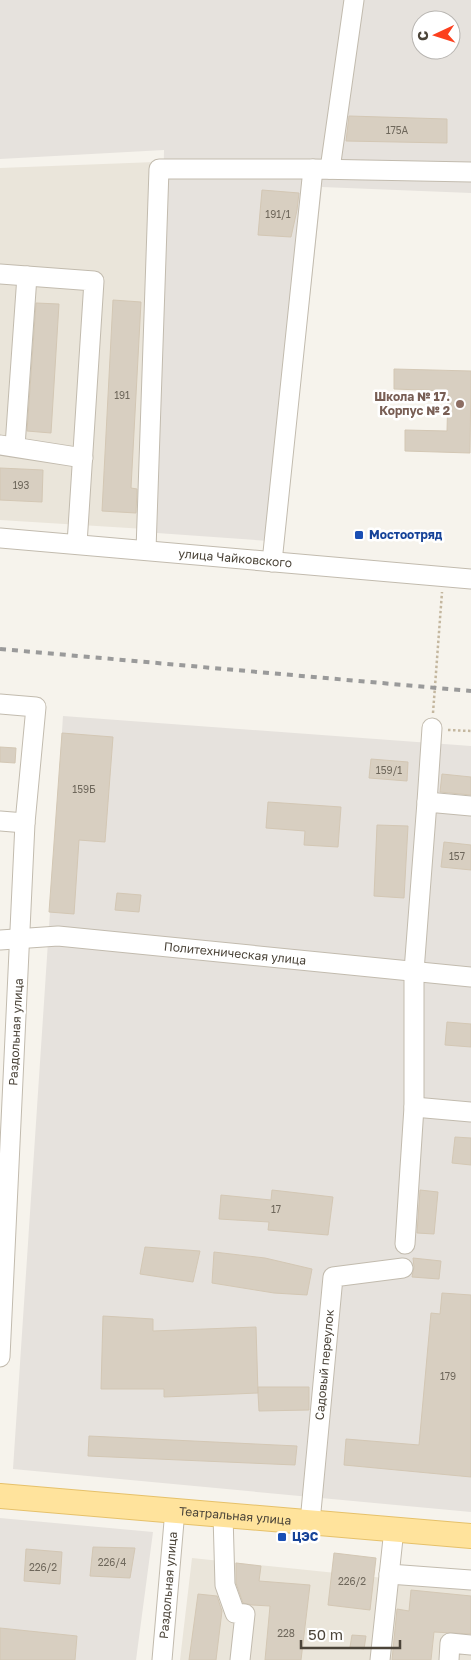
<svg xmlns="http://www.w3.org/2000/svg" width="471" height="1660" viewBox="0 0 471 1660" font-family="'Golos Text',sans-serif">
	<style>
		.residential { fill: #eae5da }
		.industrial { fill: #e6e2dd; fill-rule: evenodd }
		.building { fill: #d8cfc1; stroke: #d3c7b4 }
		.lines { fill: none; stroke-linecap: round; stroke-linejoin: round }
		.minor-casing { stroke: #c2bbae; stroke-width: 21 }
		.major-casing { stroke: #e6c16a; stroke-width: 26 }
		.path { stroke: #c4b79f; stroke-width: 2.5; stroke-dasharray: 2.5 2.5; stroke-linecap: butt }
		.minor { stroke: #fff; stroke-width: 19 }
		.major { stroke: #ffe39c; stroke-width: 24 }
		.rail { stroke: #9a9a9a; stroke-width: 4; stroke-dasharray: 6 6; stroke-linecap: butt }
		.education-dot { fill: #8d6e63; stroke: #fff; stroke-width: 2 }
		.transit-dot { fill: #1a4fb4; stroke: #fff; stroke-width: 2 }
		.labels { text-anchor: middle; stroke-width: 5; stroke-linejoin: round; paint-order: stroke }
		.number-label { font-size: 10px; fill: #6e675b }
		.education-label { font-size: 12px; font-weight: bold; fill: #785e54; stroke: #fff; text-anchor: end }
		.transit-label { font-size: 12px; font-weight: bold; fill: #164399; stroke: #fff; text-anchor: start }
		.street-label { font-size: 12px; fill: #4b4439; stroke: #fff }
	</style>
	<rect width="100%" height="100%" fill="#f6f3ec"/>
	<path class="residential" d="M 155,162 L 145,529 L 0,520 L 0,168 Z
		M 192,1558 L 471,1587 L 471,1660 L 180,1660 Z"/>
	<path class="industrial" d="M 0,0 L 471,0 L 471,193 L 322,187 L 283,542 L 157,533 L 164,150 L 0,159 ZM 421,20 L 451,20 L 451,50 L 421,50 Z
		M 63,716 L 471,746 L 471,1512 L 13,1469 Z
		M 0,1518 L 153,1532 L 136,1660 L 0,1660 Z"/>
	<path class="building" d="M 349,116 L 447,119 L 447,143 L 346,141 Z
		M 262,190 L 299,193 L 297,210 L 291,237 L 258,235 Z
		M 113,300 L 141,302 L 131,488 L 137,489 L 136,513 L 102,511 Z
		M 36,303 L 59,304 L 51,433 L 27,431 Z
		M 394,369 L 471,371 L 470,453 L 405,451 L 405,430 L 447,431 L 448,391 L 394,389 Z
		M 0,468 L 43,470 L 42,502 L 0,500 Z
		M 62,733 L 113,737 L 105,842 L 79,840 L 74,914 L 49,912 Z
		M 0,747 L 16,748 L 15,763 L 0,762 Z
		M 371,759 L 408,762 L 407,781 L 369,778 Z
		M 442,774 L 471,777 L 471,795 L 440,792 Z
		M 268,802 L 341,807 L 338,847 L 304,845 L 305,831 L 266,828 Z
		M 377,825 L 408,826 L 404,898 L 374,896 Z
		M 444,842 L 471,845 L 471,870 L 441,867 Z
		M 117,893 L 141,895 L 139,912 L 115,910 Z
		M 447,1022 L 471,1024 L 471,1047 L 445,1045 Z
		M 455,1137 L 471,1138 L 471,1165 L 452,1163 Z
		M 272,1190 L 333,1197 L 328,1235 L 268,1230 L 269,1222 L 219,1219 L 221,1195 L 271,1200 Z
		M 420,1190 L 438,1192 L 434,1234 L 417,1233 Z
		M 145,1247 L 200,1251 L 193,1282 L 140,1274 Z
		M 214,1252 L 265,1258 L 312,1269 L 307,1295 L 274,1293 L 212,1283 Z
		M 413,1258 L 441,1261 L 439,1279 L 412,1277 L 414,1267 Z
		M 442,1293 L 471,1295 L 471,1477 L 344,1465 L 346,1439 L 419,1445 L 431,1313 L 440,1314 Z
		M 103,1316 L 153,1319 L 153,1331 L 256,1327 L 258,1393 L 258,1387 L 309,1387 L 309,1410 L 259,1411 L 258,1393 L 164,1397 L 164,1389 L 101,1389 Z
		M 89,1436 L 297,1446 L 295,1465 L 88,1456 Z
		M 93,1547 L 135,1548 L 130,1578 L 90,1576 Z
		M 26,1549 L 62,1552 L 60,1584 L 24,1581 Z
		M 334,1553 L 376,1558 L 370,1610 L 328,1605 Z
		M 236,1563 L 261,1566 L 259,1581 L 310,1585 L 301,1660 L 265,1660 L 270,1606 L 252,1605 L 243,1603 L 236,1583 Z
		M 411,1590 L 471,1596 L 471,1634 L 434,1632 L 431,1660 L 392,1660 L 397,1609 L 409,1611 Z
		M 198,1594 L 217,1596 L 222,1611 L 216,1660 L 189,1660 Z
		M 0,1628 L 77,1636 L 75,1660 L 0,1660 Z
		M 352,1635 L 366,1636 L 364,1649 L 350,1647 Z"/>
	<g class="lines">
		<g class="minor-casing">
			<g id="minor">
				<path d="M 330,169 L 354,0"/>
				<path d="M 0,274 L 94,281 L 77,544"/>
				<path d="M 0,445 L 83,458"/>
				<path d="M 15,446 L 27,276"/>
				<path id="s1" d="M 0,538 L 471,579"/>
				<path d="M 146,550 L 159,169 L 313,169"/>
				<path d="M 272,562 L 313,169 L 471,172"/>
				<path d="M 0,704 L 36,707 L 25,823 L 0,1357"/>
				<path d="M 427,802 L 432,728"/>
				<path d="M 0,821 L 25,823"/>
				<path id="s2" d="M 0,940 L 58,936 L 471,977"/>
				<path d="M 414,1107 L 471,1112"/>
				<path d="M 405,1244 L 414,1107 L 414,971 L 427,802 L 471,806"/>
				<path d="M 223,1515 L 225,1585 L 235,1613 L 245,1614 L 240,1660"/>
				<path id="s3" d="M 310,1522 L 333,1277 L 403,1268"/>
				<path d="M 389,1574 L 471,1580"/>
				<path id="s4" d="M 162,1660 L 175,1510"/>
				<path d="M 380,1660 L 394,1529"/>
				<path d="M 449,1660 L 450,1643 L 471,1645"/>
			</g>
		</g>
		<g class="major-casing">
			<g id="major">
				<path id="s5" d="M 0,1496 L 471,1536"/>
			</g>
		</g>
		<path class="path" d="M 433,713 L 442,592
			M 448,730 L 471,731"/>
		<use href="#minor" class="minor"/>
		<use href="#major" class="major"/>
		<path class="rail" d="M 0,649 L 471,691"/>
	</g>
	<circle class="education-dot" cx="460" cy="404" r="5"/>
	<g class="transit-dot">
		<rect x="354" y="530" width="10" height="10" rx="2.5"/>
		<rect x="277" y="1532" width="10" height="10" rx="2.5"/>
	</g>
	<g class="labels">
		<g class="number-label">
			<text x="397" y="134">175А</text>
			<text x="278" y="218">191/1</text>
			<text x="122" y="399">191</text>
			<text x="21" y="489">193</text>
			<text x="389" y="774">159/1</text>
			<text x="84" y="793">159Б</text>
			<text x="457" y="860">157</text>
			<text x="276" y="1213">17</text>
			<text x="448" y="1380">179</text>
			<text x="112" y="1566">226/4</text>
			<text x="43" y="1571">226/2</text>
			<text x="352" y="1585">226/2</text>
			<text x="286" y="1637">228</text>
		</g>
		<g class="education-label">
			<text x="450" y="401">Школа № 17.<tspan x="450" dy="14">Корпус № 2</tspan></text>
		</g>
		<g class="transit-label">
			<text x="369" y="539">Мостоотряд</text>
			<text x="292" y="1541">ЦЭС</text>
		</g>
		<g class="street-label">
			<text dy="4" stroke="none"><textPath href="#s1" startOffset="236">улица Чайковского</textPath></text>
			<text dy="4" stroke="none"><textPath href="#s2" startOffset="236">Политехническая улица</textPath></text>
			<text transform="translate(16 1032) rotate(-87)" y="4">Раздольная улица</text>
			<text dy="4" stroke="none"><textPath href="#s3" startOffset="158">Садовый переулок</textPath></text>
			<text dy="4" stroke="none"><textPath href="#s5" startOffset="236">Театральная улица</textPath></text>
			<text dy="4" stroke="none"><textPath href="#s4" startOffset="75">Раздольная улица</textPath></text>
		</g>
	</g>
	<g transform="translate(436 35) rotate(266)"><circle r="24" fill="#ffffff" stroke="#b7b4b0"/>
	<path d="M0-4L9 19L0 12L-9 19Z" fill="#fc3f1d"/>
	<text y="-8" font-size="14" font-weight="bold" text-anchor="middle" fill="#4b4439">С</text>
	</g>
	<path d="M301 1640v8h99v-8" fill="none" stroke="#4b4439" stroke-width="2.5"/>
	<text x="308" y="1640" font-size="15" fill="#4b4439" stroke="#ffffff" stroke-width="4" paint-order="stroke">50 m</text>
</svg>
